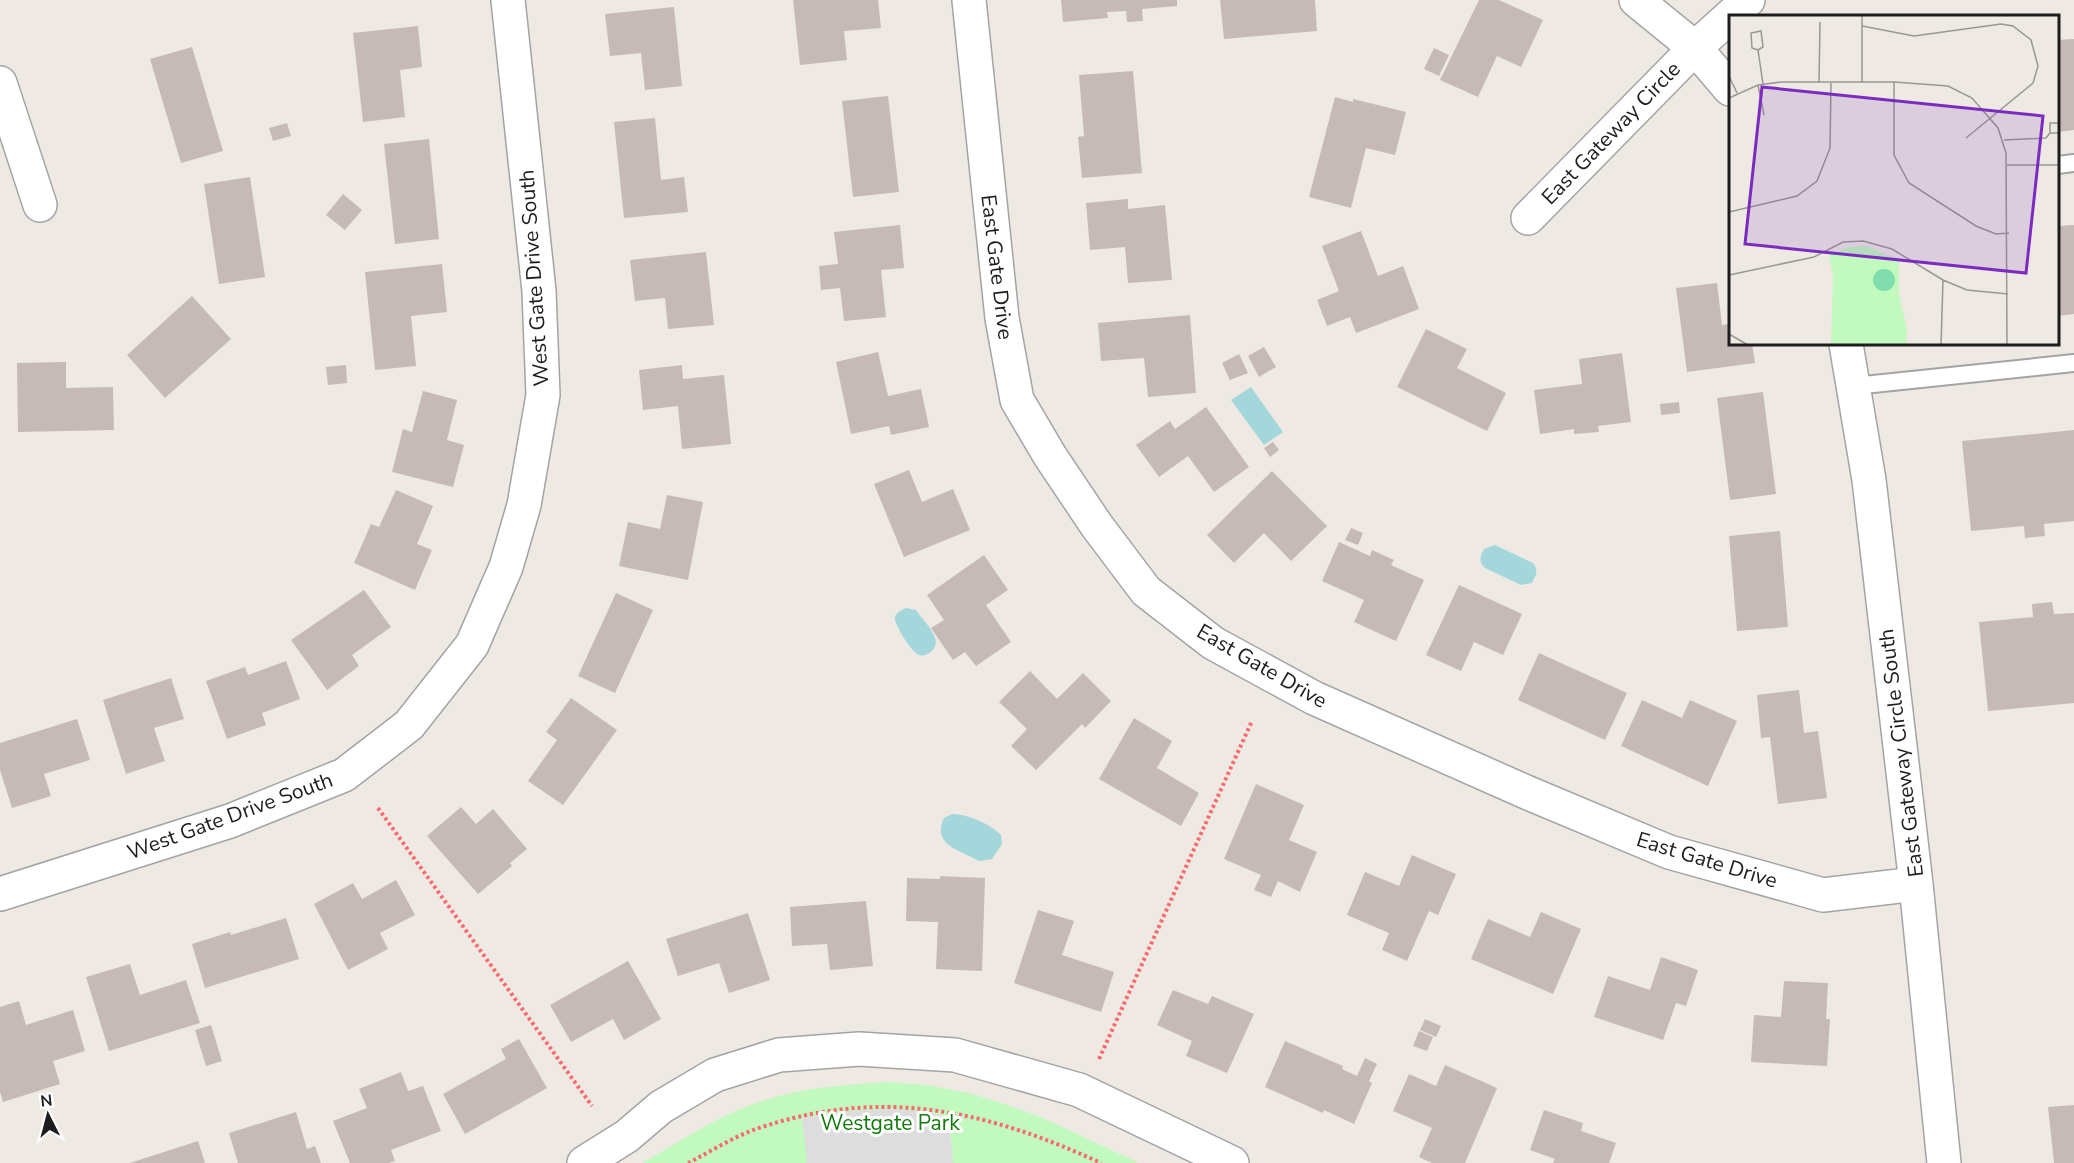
<svg xmlns="http://www.w3.org/2000/svg" width="2074" height="1163" viewBox="0 0 2074 1163" font-family="'Nunito Sans',sans-serif">
	<style>
		.park { fill: #c2f9bf }
		.parking { fill: #ddd }
		.water { fill: #a3d7dc }
		.building { fill: #c6bab6 }
		.lines { fill: none; stroke-linecap: round; stroke-linejoin: round }
		.service-casing { stroke: #a4a4a4; stroke-width: 20 }
		.minor-casing { stroke: #a4a4a4; stroke-width: 36 }
		.path { stroke: #f9696e; stroke-width: 4; stroke-dasharray: 3 3; stroke-linecap: butt }
		.service { stroke: #fff; stroke-width: 16 }
		.minor { stroke: #fff; stroke-width: 33 }
		.labels { text-anchor: middle; stroke-width: 6; stroke-linejoin: round; paint-order: stroke }
		.street-label { font-size: 21px; fill: #1d1d1d; stroke: #fff }
		.park-label { font-size: 21px; fill: #127a0c; stroke: #fff }
		.inset-road { fill: none; stroke: #9a9794; stroke-width: 1.5 }
		.view { fill: #7b2cbf; fill-opacity: 0.15; stroke: #7b2cbf; stroke-width: 3 }
		.inset-edge { fill: none; stroke: #1d1d1d; stroke-width: 3 }
	</style>
	<rect width="100%" height="100%" fill="#eee9e3"/>
	<path class="park" d="M 886,1082 L 927,1085 L 969,1093 L 1008,1105 L 1043,1118 L 1139,1163 L 642,1163 C 679,1142 716,1117 756,1103 C 797,1088 843,1085 886,1082 Z"/>
	<path class="parking" d="M 886,1109 L 923,1111 L 949,1117 L 953,1163 L 807,1163 L 802,1118 L 846,1111 Z"/>
	<path class="water" d="M 1251,387 L 1283,432 L 1264,445 L 1231,400 Z
		M 1495,545 L 1533,563 C 1539,571 1536,575 1532,583 L 1521,585 L 1485,568 C 1478,561 1480,557 1484,549 Z
		M 906,608 L 916,610 C 922,619 932,628 935,638 C 939,647 928,658 919,655 C 912,653 893,623 895,617 C 897,612 902,610 906,608 Z
		M 952,814 C 968,814 990,824 1001,835 L 1002,844 L 992,859 L 979,861 C 961,850 931,846 944,818 Z"/>
	<path class="building" d="M 793,0 L 878,0 L 881,28 L 844,31 L 847,60 L 800,65 Z
		M 1061,0 L 1177,0 L 1177,6 L 1142,9 L 1143,21 L 1127,22 L 1126,11 L 1107,12 L 1108,18 L 1063,22 Z
		M 1220,0 L 1315,0 L 1317,31 L 1224,39 Z
		M 1479,0 L 1499,0 L 1543,20 L 1521,67 L 1497,56 L 1478,97 L 1440,80 Z
		M 674,7 L 682,86 L 645,90 L 641,53 L 610,56 L 605,14 Z
		M 418,26 L 422,67 L 400,70 L 405,117 L 363,122 L 353,33 Z
		M 2074,39 L 2074,130 L 2058,132 L 2058,40 Z
		M 192,47 L 223,151 L 181,163 L 150,59 Z
		M 1434,48 L 1449,55 L 1439,76 L 1424,69 Z
		M 1133,71 L 1142,173 L 1082,178 L 1078,137 L 1084,136 L 1079,75 Z
		M 888,96 L 899,192 L 853,197 L 842,101 Z
		M 1335,97 L 1353,102 L 1353,99 L 1406,112 L 1395,155 L 1366,148 L 1351,208 L 1309,197 Z
		M 655,118 L 661,180 L 684,177 L 688,212 L 624,218 L 614,122 Z
		M 287,123 L 291,136 L 273,141 L 269,128 Z
		M 429,139 L 439,239 L 395,244 L 384,144 Z
		M 250,177 L 265,277 L 219,284 L 204,184 Z
		M 343,194 L 362,210 L 345,230 L 326,215 Z
		M 1128,199 L 1128,209 L 1165,205 L 1172,280 L 1128,283 L 1125,247 L 1090,250 L 1086,203 Z
		M 900,225 L 904,268 L 881,270 L 886,317 L 844,321 L 840,288 L 821,290 L 819,266 L 838,264 L 834,232 Z
		M 2074,225 L 2074,314 L 2058,316 L 2058,226 Z
		M 1361,231 L 1378,276 L 1403,266 L 1419,309 L 1356,333 L 1350,317 L 1327,326 L 1317,300 L 1339,291 L 1322,246 Z
		M 706,252 L 714,325 L 668,329 L 665,298 L 635,301 L 630,260 Z
		M 442,264 L 447,312 L 411,316 L 416,366 L 375,370 L 365,272 Z
		M 1717,283 L 1722,325 L 1730,324 L 1730,344 L 1752,344 L 1755,363 L 1687,372 L 1676,288 Z
		M 192,296 L 231,339 L 165,398 L 127,355 Z
		M 1190,315 L 1196,393 L 1148,397 L 1144,358 L 1101,361 L 1098,323 Z
		M 1426,329 L 1467,349 L 1457,368 L 1506,393 L 1487,431 L 1397,387 Z
		M 1264,347 L 1276,367 L 1259,377 L 1248,356 Z
		M 878,352 L 888,396 L 921,389 L 929,427 L 891,435 L 889,426 L 851,434 L 836,362 Z
		M 1622,353 L 1631,422 L 1598,426 L 1599,432 L 1574,434 L 1574,429 L 1540,434 L 1534,390 L 1582,384 L 1579,359 Z
		M 1239,354 L 1248,373 L 1230,380 L 1222,363 Z
		M 66,362 L 66,388 L 113,387 L 114,430 L 18,432 L 17,363 Z
		M 346,365 L 347,383 L 328,385 L 326,367 Z
		M 682,365 L 683,379 L 724,375 L 731,444 L 682,449 L 678,406 L 643,410 L 639,370 Z
		M 423,391 L 457,400 L 447,440 L 464,445 L 453,487 L 392,472 L 403,429 L 412,432 Z
		M 1763,392 L 1776,494 L 1730,500 L 1717,398 Z
		M 1679,402 L 1680,413 L 1661,415 L 1660,404 Z
		M 1206,407 L 1249,467 L 1214,492 L 1188,456 L 1159,477 L 1136,445 L 1170,421 L 1175,429 Z
		M 2074,430 L 2074,521 L 2044,524 L 2045,536 L 2025,538 L 2024,526 L 1971,531 L 1962,441 Z
		M 1273,442 L 1279,450 L 1270,457 L 1264,448 Z
		M 909,470 L 922,502 L 953,489 L 970,530 L 904,557 L 874,484 Z
		M 1272,471 L 1327,526 L 1291,561 L 1264,533 L 1234,563 L 1207,535 Z
		M 396,490 L 433,506 L 417,544 L 432,550 L 415,590 L 354,563 L 371,524 L 379,527 Z
		M 667,495 L 703,502 L 688,580 L 619,566 L 628,522 L 660,529 Z
		M 1351,528 L 1363,533 L 1358,545 L 1345,540 Z
		M 1780,531 L 1788,627 L 1737,631 L 1729,536 Z
		M 1339,542 L 1370,556 L 1372,550 L 1394,560 L 1391,565 L 1424,580 L 1396,641 L 1354,622 L 1364,600 L 1322,581 Z
		M 984,555 L 1008,590 L 986,605 L 1011,642 L 976,666 L 965,652 L 953,660 L 931,628 L 944,620 L 927,595 Z
		M 1459,585 L 1522,614 L 1503,655 L 1474,642 L 1461,671 L 1426,655 Z
		M 364,590 L 391,627 L 352,655 L 359,666 L 327,690 L 291,640 Z
		M 616,593 L 653,610 L 615,693 L 578,676 Z
		M 2052,602 L 2054,614 L 2074,613 L 2074,703 L 1988,711 L 1979,622 L 2033,617 L 2032,604 Z
		M 1539,653 L 1627,693 L 1605,740 L 1518,700 Z
		M 286,661 L 300,699 L 262,713 L 266,725 L 227,739 L 206,681 L 245,667 L 248,675 Z
		M 1030,671 L 1057,699 L 1083,673 L 1111,701 L 1085,728 L 1082,724 L 1036,770 L 1011,746 L 1027,729 L 999,702 Z
		M 171,678 L 184,719 L 154,728 L 165,761 L 126,774 L 103,700 Z
		M 1799,690 L 1804,733 L 1818,731 L 1827,798 L 1778,804 L 1770,737 L 1761,738 L 1757,695 Z
		M 571,698 L 617,730 L 563,805 L 528,781 L 557,740 L 546,732 Z
		M 1642,700 L 1682,718 L 1690,700 L 1737,721 L 1708,786 L 1621,746 Z
		M 1134,718 L 1172,741 L 1157,768 L 1199,793 L 1181,826 L 1099,779 Z
		M 77,719 L 90,760 L 44,774 L 51,796 L 12,808 L 0,770 L 0,743 Z
		M 1256,784 L 1304,805 L 1289,840 L 1317,852 L 1300,892 L 1278,881 L 1271,897 L 1254,890 L 1261,875 L 1224,859 Z
		M 461,807 L 476,824 L 493,809 L 527,849 L 510,863 L 512,866 L 478,894 L 427,836 Z
		M 1412,855 L 1456,874 L 1438,915 L 1429,911 L 1407,961 L 1382,950 L 1389,933 L 1347,915 L 1365,872 L 1399,886 Z
		M 940,876 L 985,878 L 982,971 L 936,969 L 938,922 L 906,921 L 907,878 L 940,879 Z
		M 396,880 L 415,915 L 380,933 L 388,949 L 348,970 L 314,904 L 353,883 L 362,899 Z
		M 866,901 L 873,966 L 830,970 L 827,944 L 792,946 L 790,907 Z
		M 1038,910 L 1074,921 L 1062,955 L 1114,972 L 1101,1012 L 1014,983 Z
		M 1541,912 L 1581,929 L 1553,994 L 1471,959 L 1488,919 L 1530,937 Z
		M 748,913 L 770,980 L 729,993 L 719,963 L 678,976 L 666,939 Z
		M 286,918 L 299,959 L 205,988 L 192,944 L 230,932 L 231,935 Z
		M 1661,957 L 1698,970 L 1686,1006 L 1676,1003 L 1663,1040 L 1594,1017 L 1608,976 L 1650,990 Z
		M 628,961 L 661,1019 L 624,1040 L 613,1019 L 571,1042 L 550,1005 Z
		M 130,964 L 140,995 L 186,980 L 200,1023 L 109,1051 L 86,977 Z
		M 1784,981 L 1828,983 L 1826,1019 L 1830,1019 L 1827,1066 L 1751,1062 L 1754,1015 L 1781,1017 Z
		M 1173,990 L 1208,1004 L 1212,996 L 1254,1014 L 1227,1073 L 1186,1056 L 1192,1041 L 1157,1025 Z
		M 19,1001 L 26,1025 L 73,1010 L 85,1051 L 53,1061 L 60,1084 L 3,1102 L 0,1092 L 0,1007 Z
		M 1425,1019 L 1441,1026 L 1436,1037 L 1420,1030 Z
		M 211,1025 L 222,1061 L 206,1066 L 195,1030 Z
		M 1419,1031 L 1433,1037 L 1427,1051 L 1413,1046 Z
		M 519,1039 L 547,1088 L 465,1134 L 443,1094 L 506,1059 L 501,1049 Z
		M 1285,1041 L 1343,1066 L 1342,1069 L 1357,1076 L 1365,1058 L 1377,1064 L 1369,1081 L 1372,1083 L 1354,1124 L 1324,1110 L 1323,1113 L 1265,1087 Z
		M 1445,1065 L 1497,1088 L 1465,1163 L 1432,1163 L 1419,1157 L 1432,1128 L 1393,1111 L 1409,1074 L 1436,1086 Z
		M 401,1072 L 408,1091 L 423,1086 L 441,1131 L 391,1150 L 395,1161 L 389,1163 L 350,1163 L 333,1121 L 367,1108 L 359,1089 Z
		M 2074,1105 L 2074,1163 L 2054,1163 L 2048,1107 Z
		M 1544,1110 L 1583,1123 L 1581,1131 L 1616,1143 L 1609,1163 L 1553,1163 L 1555,1159 L 1530,1150 Z
		M 296,1112 L 307,1149 L 315,1146 L 321,1163 L 238,1163 L 229,1133 Z
		M 198,1141 L 205,1163 L 130,1163 Z"/>
	<g class="lines">
		<g class="service-casing">
			<path id="service" d="M 2058,165 L 2074,163
				M 1854,386 L 2074,363"/>
		</g>
		<g class="minor-casing">
			<path id="minor" d="M 969,0 L 1002,318 L 1017,400 L 1050,456 L 1097,526 L 1146,591 L 1213,643 L 1314,698 L 1526,792 L 1669,852 L 1823,895 L 1916,884
				M 1636,0 L 1695,48 L 1730,89
				M 0,83 L 40,205
				M 1528,218 L 1695,48 L 1748,0
				M 1846,344 L 1869,480 L 1916,884 L 1944,1163
				M 0,894 L 230,821 L 344,775 L 409,725 L 472,645 L 506,567 L 524,505 L 543,395 L 539,291 L 508,0
				M 584,1163 L 627,1136 L 661,1107 L 715,1075 L 779,1055 L 859,1049 L 955,1055 L 1079,1090 L 1232,1163"/>
		</g>
		<path class="path" d="M 378,808 L 592,1106
			M 1099,1059 L 1252,721
			M 688,1163 C 712,1151 736,1135 762,1127 C 884,1087 988,1111 1101,1163"/>
		<use href="#service" class="service"/>
		<use href="#minor" class="minor"/>
	</g>
	<g class="labels">
		<g class="street-label">
			<text transform="translate(1611 133) rotate(-46)" y="7">East Gateway Circle</text>
			<text transform="translate(997 267) rotate(83)" y="7">East Gate Drive</text>
			<text transform="translate(534 278) rotate(-94)" y="7">West Gate Drive South</text>
			<text transform="translate(1262 666) rotate(30)" y="7">East Gate Drive</text>
			<text transform="translate(1901 753) rotate(-97)" y="7">East Gateway Circle South</text>
			<text transform="translate(230 816) rotate(-20)" y="7">West Gate Drive South</text>
			<text transform="translate(1707 860) rotate(17)" y="7">East Gate Drive</text>
		</g>
		<g class="park-label">
			<text x="890" y="1130">Westgate Park</text>
		</g>
	</g>
	<g transform="translate(1729 15)">
		<rect width="330" height="330" fill="#eee9e3"/>
		<path d="M 137,231 L 170,245 L 170,279 L 178,315 L 177,330 L 102,330 L 104,261 L 100,240 L 119,232 Z" fill="#c2f9bf"/>
		<path d="M144 265a11 11 0 1 1 22 0a11 11 0 1 1-22 0Z" fill="#81ddad"/>
		<path class="inset-road" d="M 133,0 L 133,68M 133,11 L 185,21 L 272,9 L 284,11 L 302,25 L 309,51 L 304,68 L 237,123M 29,35 L 23,33 L 22,18 L 32,16 L 34,32 L 29,35 L 34,69M 0,61 L 8,78M 165,67 L 165,140 L 180,168 L 247,211 L 267,219 L 280,218M 90,68 L 91,7M 29,70 L 35,100M 0,83 L 29,70 L 52,67 L 165,67 L 219,71 L 243,83 L 269,113 L 277,138 L 278,330M 321,118 L 321,108 L 330,108M 275,125 L 317,123 L 321,118 L 330,118M 278,150 L 330,150M 0,197 L 68,181 L 88,166 L 101,133 L 102,68M 0,260 L 85,242 L 114,227 L 134,226 L 163,234 L 214,265 L 238,275 L 279,279M 0,319 L 19,330M 212,330 L 214,265"/>
		<path class="view" d="M 33,72 L 314,101 L 297,258 L 16,229 Z"/>
		<rect width="330" height="330" class="inset-edge"/>
	</g>
	<g transform="translate(48 1115) rotate(354)" stroke="#ffffff" stroke-width="4.5" paint-order="stroke">
	<path d="M0-4.5L10 22L0 15L-10 22Z" fill="#1d1d1d"/>
	<text y="-9" font-size="16" font-weight="bold" text-anchor="middle" fill="#1d1d1d">N</text>
	</g>
</svg>
